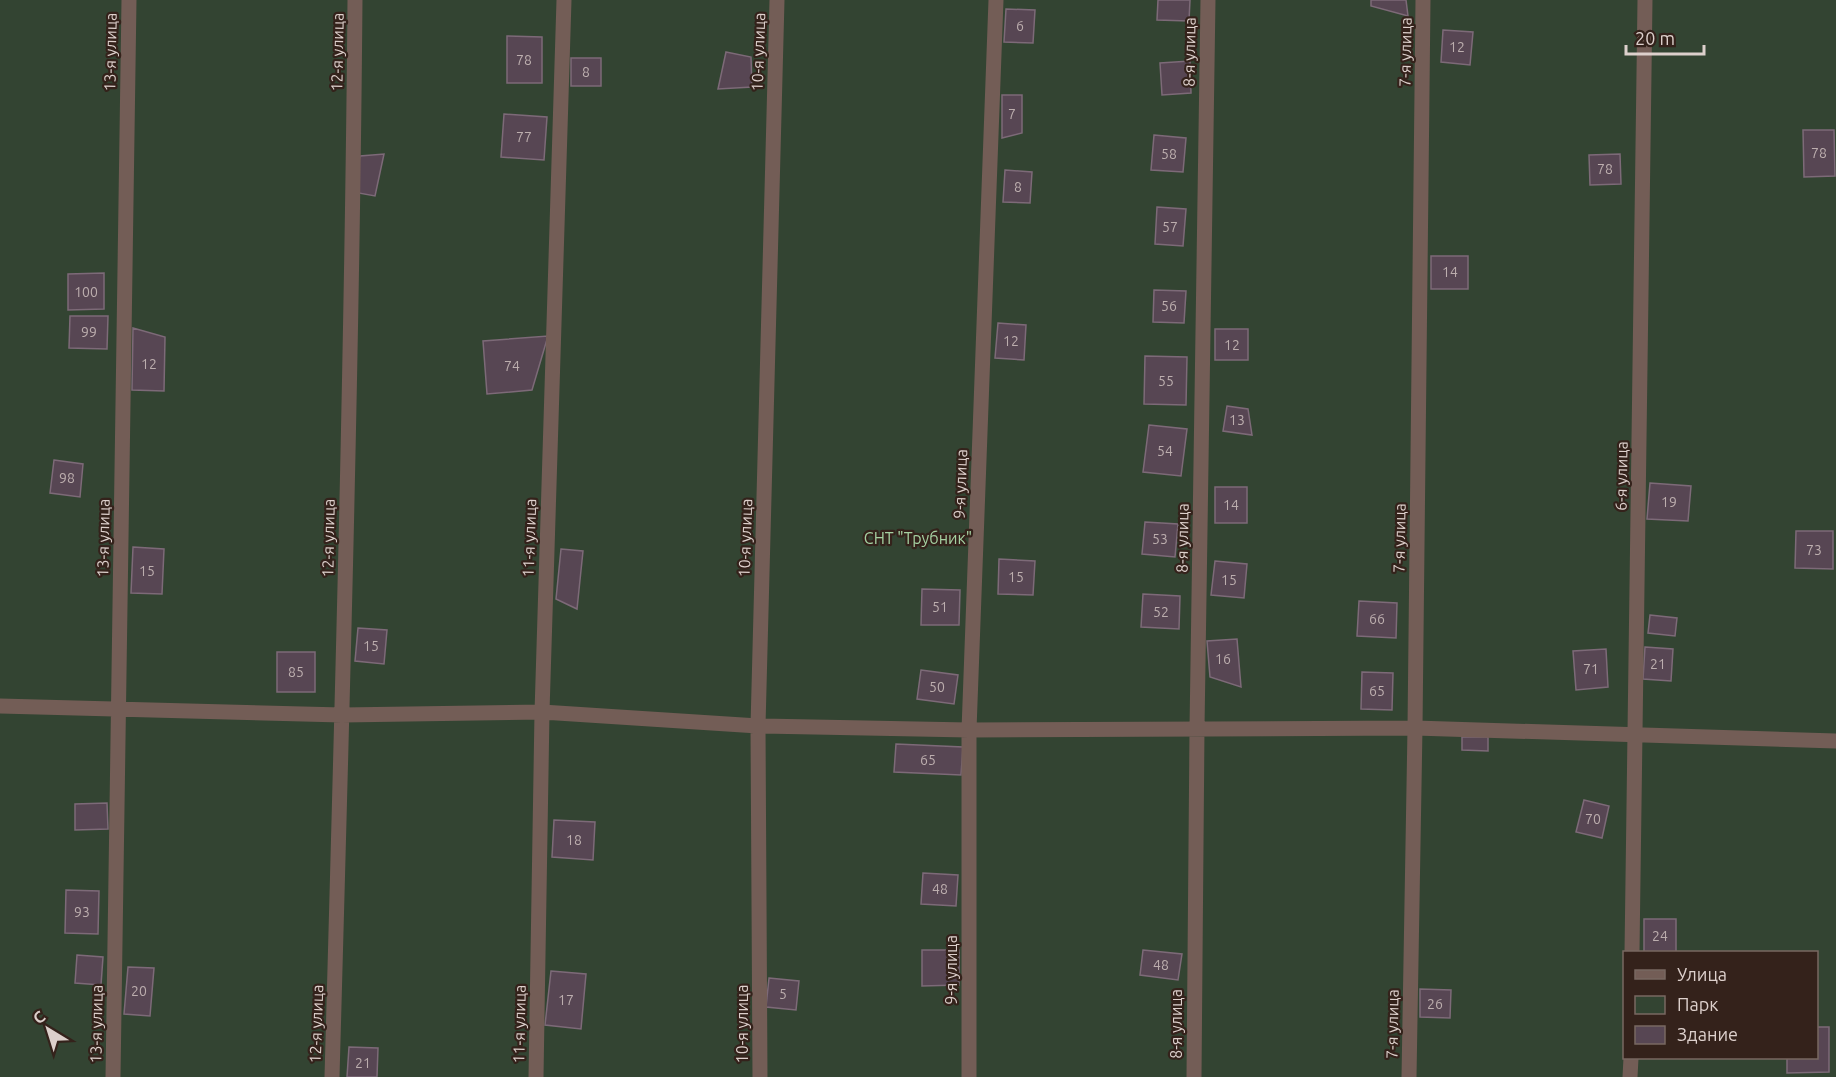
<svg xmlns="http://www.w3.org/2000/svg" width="1836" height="1077" viewBox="0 0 1836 1077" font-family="Ubuntu,sans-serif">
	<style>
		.green { fill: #334432; fill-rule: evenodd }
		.building { fill: #574653; stroke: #7d6a78; stroke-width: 1.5 }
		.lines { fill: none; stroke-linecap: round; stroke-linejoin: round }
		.minor { stroke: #735d56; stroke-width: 15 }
		.labels { text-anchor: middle; stroke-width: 4.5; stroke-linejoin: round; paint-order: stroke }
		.number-label { font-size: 14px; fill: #bcaeae }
		.street-label { font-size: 16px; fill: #ddd0cc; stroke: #34221b }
		.park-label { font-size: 16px; fill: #a5d1a2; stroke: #34221b }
	</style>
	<rect width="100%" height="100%" fill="#34221b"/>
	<path class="green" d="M 0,0 L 1836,0 L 1836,1077 L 0,1077 ZM 1624,952 L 1816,952 L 1816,1058 L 1624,1058 Z"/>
	<path class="building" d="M 1158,0 L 1190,0 L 1189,21 L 1157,20 Z
		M 1371,0 L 1406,0 L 1408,16 L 1371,6 Z
		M 1006,9 L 1035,10 L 1033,43 L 1004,42 Z
		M 1443,30 L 1473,32 L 1470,65 L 1441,62 Z
		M 507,36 L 542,37 L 542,83 L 507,83 Z
		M 726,52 L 751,57 L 752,87 L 718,89 Z
		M 571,58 L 601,58 L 601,86 L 571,86 Z
		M 1190,61 L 1191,93 L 1162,95 L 1160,63 Z
		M 1002,95 L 1022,95 L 1022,133 L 1002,138 Z
		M 504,114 L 547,117 L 544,160 L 501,157 Z
		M 1803,130 L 1834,130 L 1835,176 L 1804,177 Z
		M 1154,135 L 1186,138 L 1183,172 L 1151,170 Z
		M 384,154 L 375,196 L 353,192 L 360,156 Z
		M 1620,154 L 1621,184 L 1590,185 L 1589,155 Z
		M 1005,170 L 1032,172 L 1030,203 L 1003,202 Z
		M 1157,207 L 1186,209 L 1183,246 L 1155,244 Z
		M 1431,256 L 1468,256 L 1468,289 L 1431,289 Z
		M 104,273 L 104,309 L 68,310 L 68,274 Z
		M 1154,290 L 1186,291 L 1184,323 L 1153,322 Z
		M 70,316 L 108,316 L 107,349 L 69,348 Z
		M 998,323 L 1026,325 L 1024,360 L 995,358 Z
		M 133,328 L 165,337 L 164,391 L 132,390 Z
		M 1215,329 L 1248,329 L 1248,360 L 1215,360 Z
		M 548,336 L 532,390 L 487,394 L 483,341 Z
		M 1145,356 L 1187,357 L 1186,405 L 1144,404 Z
		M 1227,406 L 1248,409 L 1252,435 L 1223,431 Z
		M 1149,425 L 1187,429 L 1181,476 L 1143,472 Z
		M 54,460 L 83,464 L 80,497 L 50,493 Z
		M 1650,483 L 1691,486 L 1688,521 L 1647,519 Z
		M 1215,487 L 1247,487 L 1247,523 L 1215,523 Z
		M 1145,522 L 1178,524 L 1175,557 L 1142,554 Z
		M 1796,531 L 1833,531 L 1833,569 L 1795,568 Z
		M 133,547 L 164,549 L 162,594 L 131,593 Z
		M 561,549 L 583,551 L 577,609 L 556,599 Z
		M 999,559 L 1035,561 L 1033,595 L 998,594 Z
		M 1215,561 L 1247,564 L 1244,598 L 1211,595 Z
		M 922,589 L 960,590 L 959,625 L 921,625 Z
		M 1143,594 L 1180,596 L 1179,629 L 1141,627 Z
		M 1359,601 L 1397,603 L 1396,638 L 1357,636 Z
		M 1650,615 L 1677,618 L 1675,636 L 1648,633 Z
		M 358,628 L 387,630 L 384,664 L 355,661 Z
		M 1237,639 L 1241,687 L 1210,677 L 1207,641 Z
		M 1645,647 L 1673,649 L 1671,681 L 1643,679 Z
		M 1606,649 L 1608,687 L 1576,690 L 1573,651 Z
		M 277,652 L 315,652 L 315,692 L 277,692 Z
		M 921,670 L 958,675 L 954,704 L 917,699 Z
		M 1362,672 L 1393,673 L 1392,710 L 1361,709 Z
		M 1462,737 L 1488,737 L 1488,751 L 1462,750 Z
		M 896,744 L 963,747 L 961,775 L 894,772 Z
		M 1584,800 L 1609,806 L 1602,838 L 1576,832 Z
		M 107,803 L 108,829 L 75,830 L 75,804 Z
		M 554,820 L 595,822 L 593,860 L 552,857 Z
		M 923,873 L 958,875 L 956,906 L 921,904 Z
		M 66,890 L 99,891 L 98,934 L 65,933 Z
		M 1644,919 L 1676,919 L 1676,952 L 1644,952 Z
		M 922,950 L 959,950 L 959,985 L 922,986 Z
		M 1143,950 L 1182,954 L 1178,980 L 1140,975 Z
		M 77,955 L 103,957 L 101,985 L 75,983 Z
		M 128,967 L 154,968 L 150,1016 L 124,1014 Z
		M 551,971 L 586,974 L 581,1029 L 545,1025 Z
		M 769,978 L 799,981 L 796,1010 L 766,1007 Z
		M 1420,989 L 1451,990 L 1450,1018 L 1420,1017 Z
		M 1816,1027 L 1829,1027 L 1829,1072 L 1787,1073 L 1787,1058 L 1816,1058 Z
		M 349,1047 L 378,1048 L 377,1077 L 347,1077 Z"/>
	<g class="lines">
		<path class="minor" d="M 0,706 L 342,715 L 542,712 L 758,726 L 969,730 L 1415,728 L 1836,741
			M 1632,952 L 1645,0
			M 113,1077 L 129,0
			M 332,1077 C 342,718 352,359 355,0
			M 536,1077 L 542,712 L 564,0
			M 760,1077 L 758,726 L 777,0
			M 969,1077 L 969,730 L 996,0
			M 1194,1077 L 1197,729 L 1208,0
			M 1409,1077 L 1415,728 L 1423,0
			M 1630,1077 L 1631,1058"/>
	</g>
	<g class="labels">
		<g class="number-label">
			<text x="1020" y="31">6</text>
			<text x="1457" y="52">12</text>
			<text x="524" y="65">78</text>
			<text x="586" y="77">8</text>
			<text x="1012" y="119">7</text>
			<text x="524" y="142">77</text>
			<text x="1819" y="158">78</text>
			<text x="1169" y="159">58</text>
			<text x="1605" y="174">78</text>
			<text x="1018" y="192">8</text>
			<text x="1170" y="232">57</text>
			<text x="1450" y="277">14</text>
			<text x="86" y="297">100</text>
			<text x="1169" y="311">56</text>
			<text x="89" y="337">99</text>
			<text x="1011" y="346">12</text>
			<text x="1232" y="350">12</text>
			<text x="149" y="369">12</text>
			<text x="512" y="371">74</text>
			<text x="1166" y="386">55</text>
			<text x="1237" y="425">13</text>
			<text x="1165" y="456">54</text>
			<text x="67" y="483">98</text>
			<text x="1669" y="507">19</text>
			<text x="1231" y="510">14</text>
			<text x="1160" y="544">53</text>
			<text x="1814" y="555">73</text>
			<text x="147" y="576">15</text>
			<text x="1016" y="582">15</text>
			<text x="1229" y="585">15</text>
			<text x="940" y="612">51</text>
			<text x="1161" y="617">52</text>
			<text x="1377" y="624">66</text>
			<text x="371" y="651">15</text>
			<text x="1223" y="664">16</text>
			<text x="1658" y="669">21</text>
			<text x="1591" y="674">71</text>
			<text x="296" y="677">85</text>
			<text x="937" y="692">50</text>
			<text x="1377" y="696">65</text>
			<text x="928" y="765">65</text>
			<text x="1593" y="824">70</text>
			<text x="574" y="845">18</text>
			<text x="940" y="894">48</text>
			<text x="82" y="917">93</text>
			<text x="1660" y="941">24</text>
			<text x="1161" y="970">48</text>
			<text x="139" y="996">20</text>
			<text x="783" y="999">5</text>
			<text x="566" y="1005">17</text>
			<text x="1435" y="1009">26</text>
			<text x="363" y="1068">21</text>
		</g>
		<g class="street-label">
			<text transform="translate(110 52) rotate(-89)" y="6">13-я улица</text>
			<text transform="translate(337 52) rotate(-89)" y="6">12-я улица</text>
			<text transform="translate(758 52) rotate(-88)" y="6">10-я улица</text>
			<text transform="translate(1189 52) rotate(-89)" y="6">8-я улица</text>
			<text transform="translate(1405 52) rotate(-89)" y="6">7-я улица</text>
			<text transform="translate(1621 476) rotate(-89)" y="6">6-я улица</text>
			<text transform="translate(960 484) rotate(-88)" y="6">9-я улица</text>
			<text transform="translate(103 538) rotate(-89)" y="6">13-я улица</text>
			<text transform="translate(328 538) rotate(-89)" y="6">12-я улица</text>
			<text transform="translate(529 538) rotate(-88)" y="6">11-я улица</text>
			<text transform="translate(745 538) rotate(-88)" y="6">10-я улица</text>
			<text transform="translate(1182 538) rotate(-89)" y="6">8-я улица</text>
			<text transform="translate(1399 538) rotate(-89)" y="6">7-я улица</text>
			<text transform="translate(951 970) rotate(-90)" y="6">9-я улица</text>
			<text transform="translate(96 1024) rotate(-89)" y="6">13-я улица</text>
			<text transform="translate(316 1024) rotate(-88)" y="6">12-я улица</text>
			<text transform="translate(519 1024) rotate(-89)" y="6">11-я улица</text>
			<text transform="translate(742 1024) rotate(-90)" y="6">10-я улица</text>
			<text transform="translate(1176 1024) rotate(-90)" y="6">8-я улица</text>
			<text transform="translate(1392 1024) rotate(-89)" y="6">7-я улица</text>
		</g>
		<g class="park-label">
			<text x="918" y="544">СНТ "Трубник"</text>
		</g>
	</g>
	<rect x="1623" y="951" width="195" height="108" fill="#34221b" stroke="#786862" stroke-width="1.5"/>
	<rect x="1635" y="970" width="30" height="9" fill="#735d56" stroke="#786862" stroke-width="1.5"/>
	<text x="1677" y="981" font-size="18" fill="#ddd0cc">Улица</text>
	<rect x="1635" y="996" width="30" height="18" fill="#334432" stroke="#786862" stroke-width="1.5"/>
	<text x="1677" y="1011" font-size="18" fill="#ddd0cc">Парк</text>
	<rect x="1635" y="1026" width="30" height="18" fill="#574653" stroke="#786862" stroke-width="1.5"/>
	<text x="1677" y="1041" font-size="18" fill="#ddd0cc">Здание</text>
	<g transform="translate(48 1029) rotate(322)" stroke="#34221b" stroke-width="4.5" paint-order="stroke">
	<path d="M0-4.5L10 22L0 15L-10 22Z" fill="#ddd0cc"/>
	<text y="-9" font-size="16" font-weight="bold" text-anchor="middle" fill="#ddd0cc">С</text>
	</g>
	<path d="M1626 45v9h78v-9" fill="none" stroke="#ddd0cc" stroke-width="3"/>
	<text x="1635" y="45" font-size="18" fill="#ddd0cc" stroke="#34221b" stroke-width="4.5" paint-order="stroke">20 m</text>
</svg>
